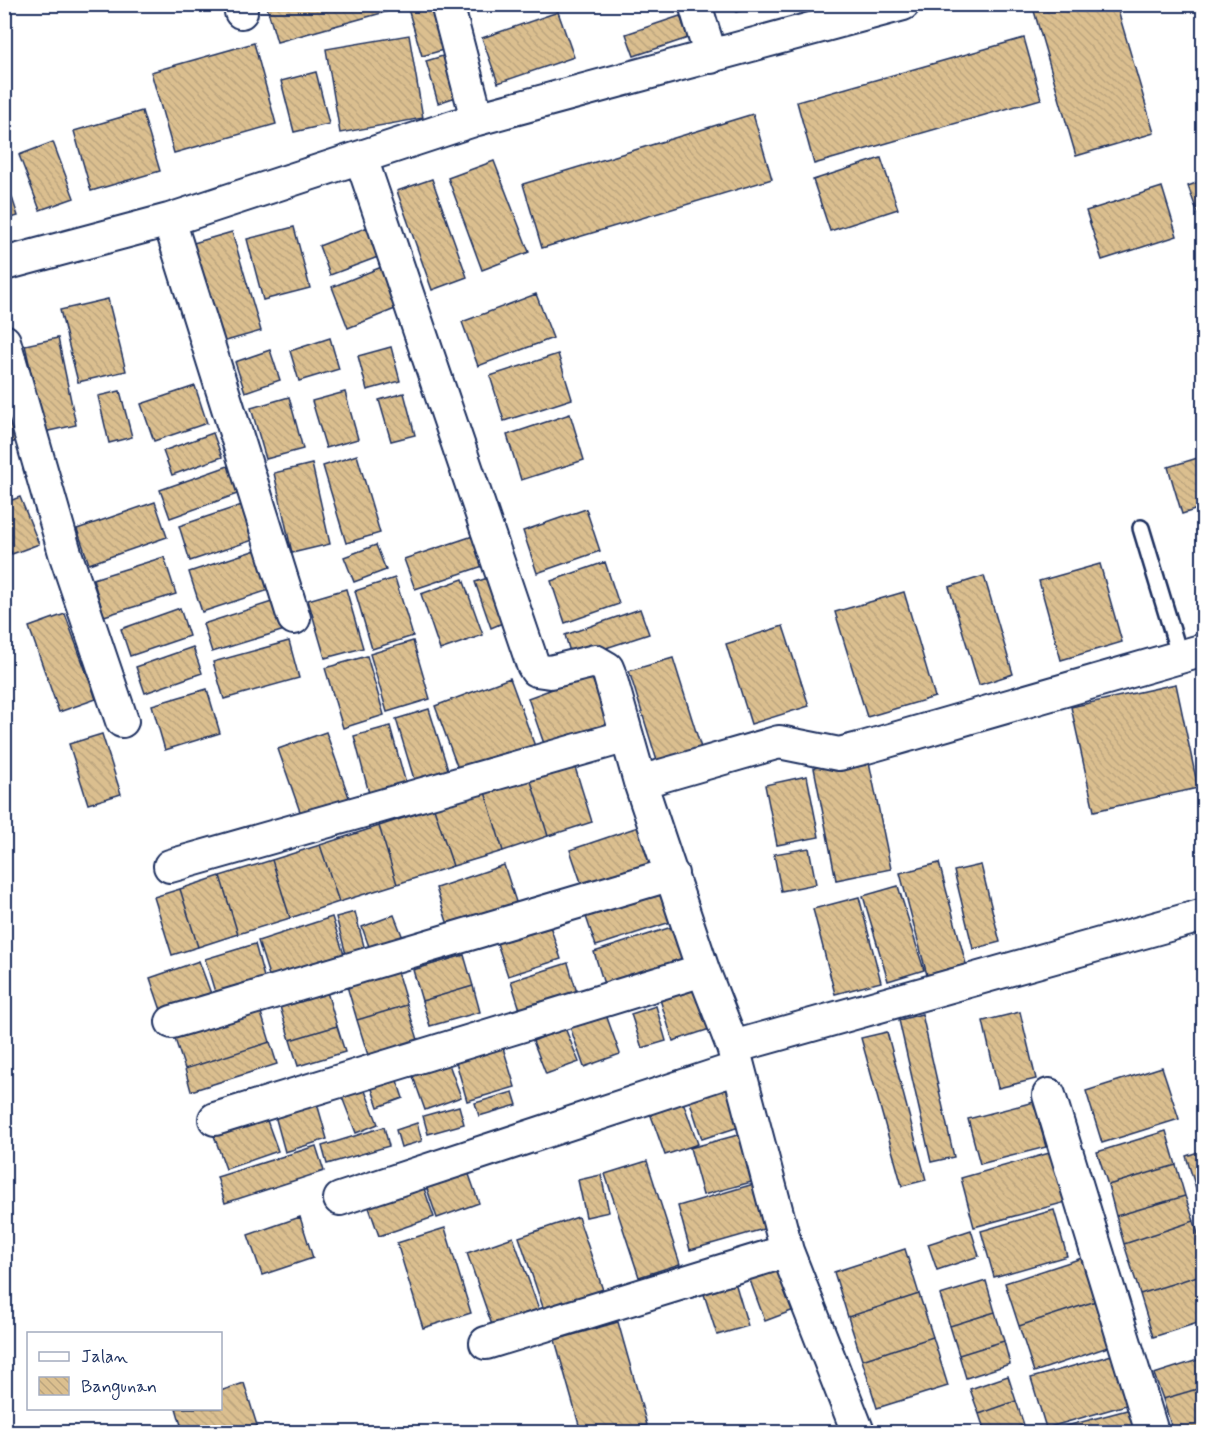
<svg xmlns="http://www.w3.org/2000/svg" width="1208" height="1437" viewBox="0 0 1208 1437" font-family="Mynerve,sans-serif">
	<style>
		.building { fill: url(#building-back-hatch); stroke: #1b2f5e; stroke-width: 1.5 }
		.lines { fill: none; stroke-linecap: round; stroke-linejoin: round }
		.lane-casing { stroke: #1b2f5e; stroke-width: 20 }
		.street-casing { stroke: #1b2f5e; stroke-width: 36 }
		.lane { stroke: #fff; stroke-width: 15 }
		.street { stroke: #fff; stroke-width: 32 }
	</style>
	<defs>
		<pattern id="building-back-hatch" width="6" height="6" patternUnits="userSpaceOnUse" patternTransform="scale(1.5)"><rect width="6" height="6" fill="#dbbf8f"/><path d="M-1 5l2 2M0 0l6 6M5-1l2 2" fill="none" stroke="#bba47e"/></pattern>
	</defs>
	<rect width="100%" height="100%" fill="#fff"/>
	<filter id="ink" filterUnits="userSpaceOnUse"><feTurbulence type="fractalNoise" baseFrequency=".0167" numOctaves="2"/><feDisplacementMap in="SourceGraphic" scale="12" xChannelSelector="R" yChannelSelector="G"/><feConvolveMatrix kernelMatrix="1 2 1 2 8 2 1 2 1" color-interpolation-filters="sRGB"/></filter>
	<g filter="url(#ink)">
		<path class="building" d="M 266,4 L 414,4 L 277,42 Z
			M 424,4 L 438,4 L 450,48 L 422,56 L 408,9 Z
			M 734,4 L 763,4 L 736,12 Z
			M 1032,4 L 1116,4 L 1154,133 L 1076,156 Z
			M 558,12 L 574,57 L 498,83 L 482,38 Z
			M 680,16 L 688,38 L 634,56 L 626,34 Z
			M 409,35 L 423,118 L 340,133 L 326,49 Z
			M 1024,38 L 1041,99 L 814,164 L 797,102 Z
			M 254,43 L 276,124 L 174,153 L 151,72 Z
			M 453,53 L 465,94 L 438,103 L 426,61 Z
			M 316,72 L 329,124 L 294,132 L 281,81 Z
			M 142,111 L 160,171 L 91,191 L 74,131 Z
			M 753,114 L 772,179 L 542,248 L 523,184 Z
			M 53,142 L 74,198 L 40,210 L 19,155 Z
			M 881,158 L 898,209 L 830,231 L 813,180 Z
			M 494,161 L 529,252 L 482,270 L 448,178 Z
			M 4,173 L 18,216 L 4,220 Z
			M 432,179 L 467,277 L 432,290 L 397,191 Z
			M 1204,180 L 1204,231 L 1188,186 Z
			M 1162,187 L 1177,236 L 1102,260 L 1086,211 Z
			M 294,227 L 310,288 L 263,300 L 247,239 Z
			M 368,227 L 378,257 L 330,275 L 319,246 Z
			M 232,232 L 261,331 L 219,343 L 190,244 Z
			M 384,266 L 400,307 L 348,328 L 332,287 Z
			M 536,294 L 553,338 L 478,366 L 462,322 Z
			M 108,299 L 126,371 L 78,382 L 60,310 Z
			M 58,338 L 76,425 L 44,432 L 25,345 Z
			M 330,338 L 339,369 L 299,381 L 290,351 Z
			M 391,347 L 400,381 L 367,390 L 358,356 Z
			M 270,350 L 280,380 L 245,392 L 235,362 Z
			M 558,354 L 572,399 L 504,421 L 490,376 Z
			M 195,386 L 207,423 L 154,441 L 141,404 Z
			M 120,391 L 132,437 L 109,443 L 98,396 Z
			M 345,392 L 358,439 L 326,448 L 312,401 Z
			M 404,393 L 415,435 L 391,441 L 379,400 Z
			M 289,397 L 303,449 L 266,459 L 251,408 Z
			M 4,405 L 17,441 L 4,445 Z
			M 570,414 L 584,460 L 521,480 L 507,435 Z
			M 213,433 L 222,457 L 172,475 L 163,451 Z
			M 357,455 L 380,533 L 346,543 L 323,466 Z
			M 1204,456 L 1204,507 L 1182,514 L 1168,467 Z
			M 312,464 L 330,544 L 292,553 L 274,473 Z
			M 231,465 L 240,493 L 170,518 L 160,490 Z
			M 20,497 L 39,544 L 12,554 L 4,536 L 4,503 Z
			M 155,502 L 167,537 L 89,564 L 77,529 Z
			M 245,504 L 256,539 L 190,561 L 179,526 Z
			M 586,509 L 600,551 L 537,573 L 523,531 Z
			M 473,536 L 483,566 L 415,589 L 404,559 Z
			M 376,545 L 386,570 L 354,582 L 344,557 Z
			M 262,548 L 275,588 L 202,612 L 189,572 Z
			M 164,557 L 176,594 L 104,616 L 93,579 Z
			M 605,562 L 619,604 L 565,623 L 551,581 Z
			M 1100,564 L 1122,642 L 1061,660 L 1039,581 Z
			M 984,576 L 1013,674 L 979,685 L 949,587 Z
			M 491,577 L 507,621 L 491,628 L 475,582 Z
			M 395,578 L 413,636 L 372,649 L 355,591 Z
			M 463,579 L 483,635 L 440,650 L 421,594 Z
			M 346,589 L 363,648 L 325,658 L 308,600 Z
			M 904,592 L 935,697 L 867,717 L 835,612 Z
			M 278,600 L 288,629 L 212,652 L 203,624 Z
			M 180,608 L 189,636 L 130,656 L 121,629 Z
			M 640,609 L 649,634 L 572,659 L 565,635 Z
			M 65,614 L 96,699 L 59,712 L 29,627 Z
			M 783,626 L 809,706 L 751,724 L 726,644 Z
			M 289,641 L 299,678 L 224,699 L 213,662 Z
			M 413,641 L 430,699 L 387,712 L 370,654 Z
			M 193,647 L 202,673 L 145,693 L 136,667 Z
			M 367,656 L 384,715 L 343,728 L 325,668 Z
			M 673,658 L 702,751 L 658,764 L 629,671 Z
			M 591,675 L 612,733 L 548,755 L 528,698 Z
			M 510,678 L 536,749 L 461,777 L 435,706 Z
			M 1176,684 L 1198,788 L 1094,811 L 1071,707 Z
			M 207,689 L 220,733 L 165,750 L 152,705 Z
			M 429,709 L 451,779 L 417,789 L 396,719 Z
			M 390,726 L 408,791 L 371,801 L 354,736 Z
			M 326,732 L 351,803 L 303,820 L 278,749 Z
			M 102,734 L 121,794 L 88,804 L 69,744 Z
			M 868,757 L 891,869 L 836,880 L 814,768 Z
			M 574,764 L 592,822 L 548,836 L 530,778 Z
			M 807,776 L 819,837 L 777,845 L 765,785 Z
			M 530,778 L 548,836 L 503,851 L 485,792 Z
			M 485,792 L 503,851 L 453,866 L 434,808 Z
			M 434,808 L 453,866 L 397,884 L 379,826 Z
			M 644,825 L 659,869 L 585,894 L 570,850 Z
			M 379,826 L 397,884 L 339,902 L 320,845 Z
			M 320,845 L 339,902 L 290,918 L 272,860 Z
			M 809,848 L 816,884 L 781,891 L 774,854 Z
			M 272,860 L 290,918 L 238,934 L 220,876 Z
			M 939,863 L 966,964 L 927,975 L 900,873 Z
			M 504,865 L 518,908 L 450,931 L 436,888 Z
			M 981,865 L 1000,942 L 973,949 L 954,871 Z
			M 220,876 L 238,934 L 198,947 L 180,889 Z
			M 666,878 L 680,919 L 596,946 L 582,905 Z
			M 898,886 L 924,970 L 888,981 L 863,896 Z
			M 180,889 L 198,947 L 172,955 L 154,897 Z
			M 859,897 L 881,982 L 835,994 L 813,909 Z
			M 355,912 L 366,954 L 347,958 L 336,917 Z
			M 394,915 L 405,943 L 372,955 L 362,927 Z
			M 332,917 L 346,961 L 272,985 L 258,941 Z
			M 548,920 L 561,959 L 508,976 L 495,937 Z
			M 681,924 L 694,966 L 607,994 L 594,952 Z
			M 255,944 L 267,988 L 218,1002 L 205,959 Z
			M 464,955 L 473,986 L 422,1001 L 413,970 Z
			M 199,961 L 214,1002 L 164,1019 L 150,978 Z
			M 568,963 L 579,999 L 522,1016 L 511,981 Z
			M 397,971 L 407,1005 L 357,1020 L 347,986 Z
			M 698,981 L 713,1028 L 673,1041 L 658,993 Z
			M 325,985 L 337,1026 L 290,1040 L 278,1000 Z
			M 473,986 L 480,1012 L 430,1026 L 422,1001 Z
			M 258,1003 L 270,1042 L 185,1069 L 172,1030 Z
			M 407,1005 L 421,1049 L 371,1065 L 357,1020 Z
			M 656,1006 L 666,1041 L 642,1048 L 631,1014 Z
			M 604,1009 L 620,1054 L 584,1067 L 568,1021 Z
			M 1020,1012 L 1036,1079 L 998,1088 L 983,1021 Z
			M 922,1014 L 954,1157 L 931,1162 L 899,1020 Z
			M 337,1026 L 345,1052 L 298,1066 L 290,1040 Z
			M 565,1028 L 579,1062 L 546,1074 L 533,1041 Z
			M 887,1032 L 926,1180 L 902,1186 L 861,1038 Z
			M 501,1041 L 515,1087 L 467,1101 L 454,1055 Z
			M 270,1042 L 277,1064 L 191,1091 L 185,1069 Z
			M 446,1056 L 461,1097 L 425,1110 L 410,1068 Z
			M 1162,1067 L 1179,1119 L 1102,1143 L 1086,1091 Z
			M 394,1072 L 403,1098 L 378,1107 L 369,1080 Z
			M 360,1078 L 378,1124 L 356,1133 L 338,1087 Z
			M 731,1082 L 745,1125 L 702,1139 L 688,1096 Z
			M 513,1092 L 517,1105 L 479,1116 L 475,1103 Z
			M 315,1096 L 327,1139 L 285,1152 L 273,1108 Z
			M 682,1099 L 698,1144 L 665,1155 L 649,1110 Z
			M 1034,1102 L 1046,1147 L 980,1164 L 968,1119 Z
			M 459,1106 L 464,1124 L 428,1134 L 423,1116 Z
			M 265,1115 L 278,1151 L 226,1169 L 213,1133 Z
			M 417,1123 L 422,1141 L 401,1147 L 396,1130 Z
			M 384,1127 L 389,1146 L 327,1164 L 322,1146 Z
			M 1166,1131 L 1176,1165 L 1108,1185 L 1097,1152 Z
			M 745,1133 L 759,1180 L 703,1195 L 690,1148 Z
			M 316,1146 L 324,1171 L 225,1203 L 217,1177 Z
			M 1204,1150 L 1204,1196 L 1199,1198 L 1186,1156 Z
			M 1053,1152 L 1066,1202 L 974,1227 L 961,1178 Z
			M 647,1161 L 680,1264 L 639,1277 L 605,1174 Z
			M 465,1163 L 479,1203 L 437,1218 L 423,1177 Z
			M 1176,1165 L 1185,1196 L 1116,1216 L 1108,1185 Z
			M 601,1175 L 609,1212 L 586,1217 L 578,1180 Z
			M 420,1177 L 434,1217 L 379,1236 L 365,1196 Z
			M 754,1184 L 767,1228 L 690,1250 L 678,1206 Z
			M 1185,1196 L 1194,1221 L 1124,1244 L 1116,1216 Z
			M 1054,1210 L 1067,1256 L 994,1277 L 981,1231 Z
			M 300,1217 L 313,1258 L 262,1275 L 248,1235 Z
			M 578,1217 L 603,1290 L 544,1310 L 519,1237 Z
			M 1194,1221 L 1204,1253 L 1204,1274 L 1140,1294 L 1124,1244 Z
			M 445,1228 L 471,1313 L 423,1328 L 397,1243 Z
			M 971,1230 L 979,1256 L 937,1270 L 928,1244 Z
			M 513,1237 L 540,1312 L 493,1328 L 467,1253 Z
			M 905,1249 L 919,1294 L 848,1317 L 834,1272 Z
			M 1082,1258 L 1096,1301 L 1019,1326 L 1005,1283 Z
			M 779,1265 L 794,1310 L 765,1321 L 748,1275 Z
			M 1204,1274 L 1204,1321 L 1153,1337 L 1140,1294 Z
			M 986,1281 L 995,1312 L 950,1326 L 940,1295 Z
			M 735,1282 L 748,1326 L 717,1335 L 703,1291 Z
			M 919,1294 L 933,1337 L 862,1360 L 848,1317 Z
			M 1096,1301 L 1111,1346 L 1034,1372 L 1019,1326 Z
			M 995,1312 L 1004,1341 L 959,1355 L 950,1326 Z
			M 618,1322 L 647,1425 L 618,1432 L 581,1432 L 555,1340 Z
			M 933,1337 L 948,1386 L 877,1408 L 862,1360 Z
			M 1004,1341 L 1010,1364 L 966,1378 L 959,1355 Z
			M 1119,1353 L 1133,1403 L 1046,1428 L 1031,1378 Z
			M 1204,1358 L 1204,1387 L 1163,1399 L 1154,1374 Z
			M 1008,1376 L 1016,1401 L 979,1414 L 970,1389 Z
			M 244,1383 L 259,1432 L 183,1432 L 176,1408 L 220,1408 L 220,1391 Z
			M 1204,1387 L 1204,1432 L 1173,1432 L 1163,1399 Z
			M 1016,1401 L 1024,1425 L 1002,1432 L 985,1432 L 979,1414 Z
			M 1131,1409 L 1137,1432 L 1051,1432 L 1051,1430 Z"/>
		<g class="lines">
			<g class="lane-casing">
				<path id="lane" d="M 1141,528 L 1180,657"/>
			</g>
			<g class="street-casing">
				<path id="street" d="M 240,4 L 241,12
					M 695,4 L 711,57
					M 477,119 L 903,4
					M 361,158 L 533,665 L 536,670 L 550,672 L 595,661 L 607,668 L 609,673 L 640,782 L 703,970 L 733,1047 L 787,1251 L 858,1432
					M 169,220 L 294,618
					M 4,264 L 169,220 L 477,119 L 447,4
					M 4,341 L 65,553 L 122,721
					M 640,782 L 779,742 L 839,754 L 863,748 L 1204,650
					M 170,866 L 627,736
					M 172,1022 L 672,874
					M 733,1047 L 1204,915
					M 1049,1095 L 1152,1432
					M 215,1119 L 703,970
					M 340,1199 L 738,1068
					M 486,1343 L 787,1251"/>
			</g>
			<use href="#lane" class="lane"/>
			<use href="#street" class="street"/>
		</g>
	</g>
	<rect width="1208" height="1437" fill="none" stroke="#fff" stroke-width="24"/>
	<rect x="12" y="12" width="1184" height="1413" fill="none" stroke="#1b2f5e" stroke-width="2" filter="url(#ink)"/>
	<rect x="27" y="1332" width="195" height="78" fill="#ffffff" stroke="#a4acbf" stroke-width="1.5"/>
	<rect x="39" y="1352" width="30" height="9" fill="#ffffff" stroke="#a4acbf" stroke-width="1.5"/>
	<text x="81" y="1362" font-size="18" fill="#1b2f5e">Jalan</text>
	<rect x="39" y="1377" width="30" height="18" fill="url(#building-back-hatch)" stroke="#a4acbf" stroke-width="1.5"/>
	<text x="81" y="1392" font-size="18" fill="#1b2f5e">Bangunan</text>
</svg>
